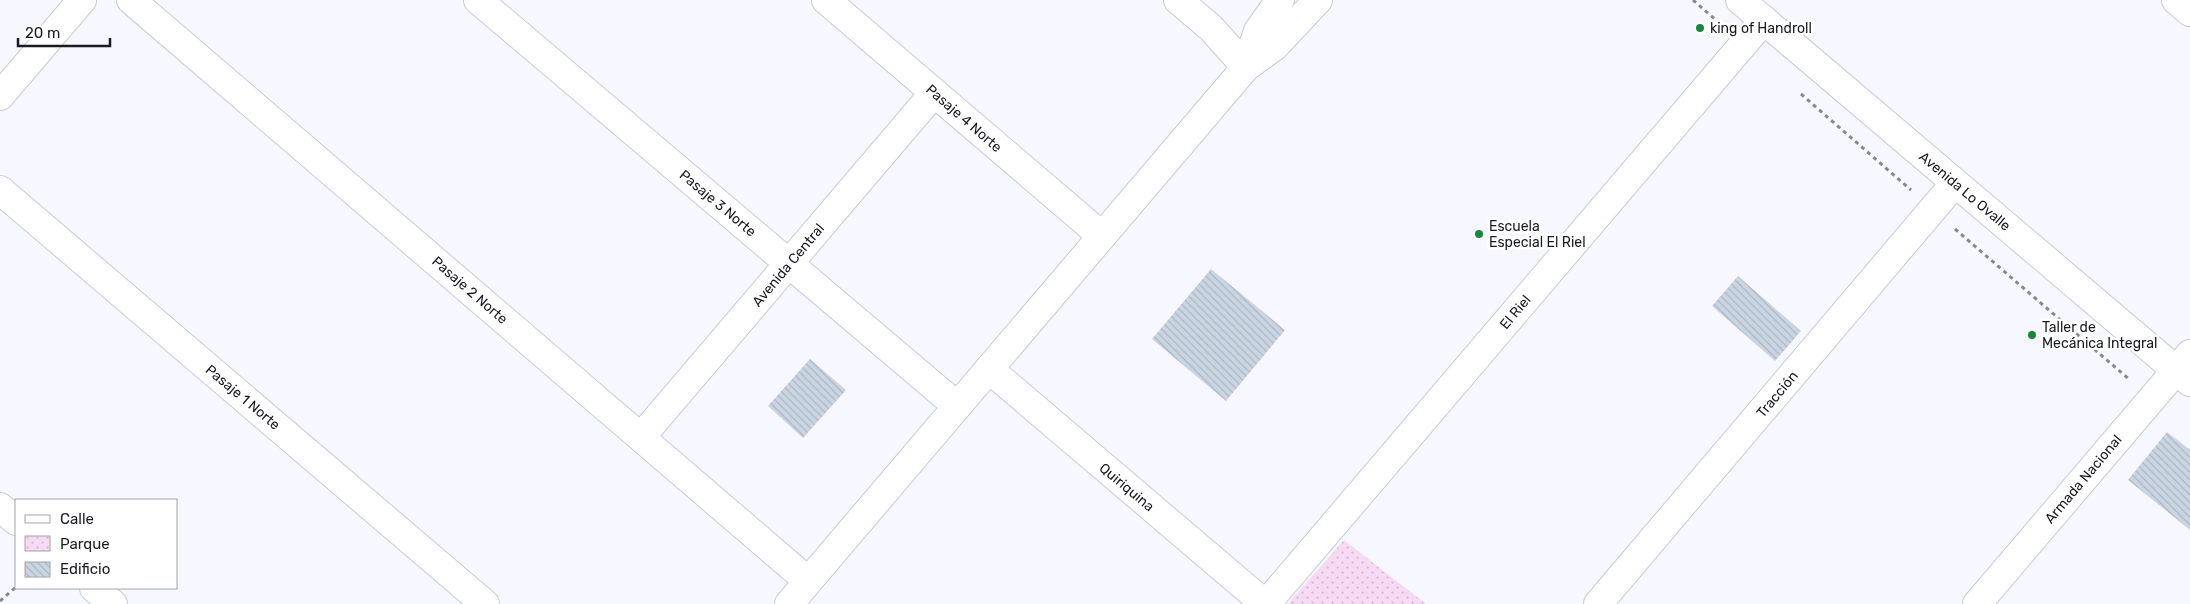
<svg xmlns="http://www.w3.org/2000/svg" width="2190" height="604" viewBox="0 0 2190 604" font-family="Rubik,sans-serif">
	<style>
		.park { fill: url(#park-dots) }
		.building { fill: url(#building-back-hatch) }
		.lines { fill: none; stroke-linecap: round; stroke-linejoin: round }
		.minor-casing { stroke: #c7cadb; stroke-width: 30 }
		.tertiary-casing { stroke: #c7cadb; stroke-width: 30 }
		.secondary-casing { stroke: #c7cadb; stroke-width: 30 }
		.path { stroke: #888990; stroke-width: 3; stroke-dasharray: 4 4; stroke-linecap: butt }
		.minor { stroke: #fff; stroke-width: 28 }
		.tertiary { stroke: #fff; stroke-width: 28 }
		.secondary { stroke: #fff; stroke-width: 28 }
		.poi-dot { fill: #19863d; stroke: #fff; stroke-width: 2 }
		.labels { text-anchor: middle; stroke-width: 5; stroke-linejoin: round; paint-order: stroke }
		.poi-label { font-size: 14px; fill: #1a1b21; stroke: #fff; text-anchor: start }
		.street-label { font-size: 14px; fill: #1a1b21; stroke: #fff }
	</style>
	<defs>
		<pattern id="park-dots" width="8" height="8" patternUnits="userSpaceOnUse" patternTransform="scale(1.25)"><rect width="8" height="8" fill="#f6daf3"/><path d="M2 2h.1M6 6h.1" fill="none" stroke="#d2bad0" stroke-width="1.8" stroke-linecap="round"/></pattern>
		<pattern id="building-back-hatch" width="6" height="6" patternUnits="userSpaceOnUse" patternTransform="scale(1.25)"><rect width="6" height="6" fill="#cad5e3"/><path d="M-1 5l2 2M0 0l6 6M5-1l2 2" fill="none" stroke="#adb6c2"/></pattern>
	</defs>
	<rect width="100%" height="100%" fill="#f7f8ff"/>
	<path class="park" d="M 1344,540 L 1426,604 L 1288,604 Z"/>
	<path class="building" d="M 1211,269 L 1285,330 L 1226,401 L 1152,339 Z
		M 1738,276 L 1801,331 L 1775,361 L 1712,306 Z
		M 810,359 L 846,390 L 803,438 L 768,406 Z
		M 2167,432 L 2190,450 L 2190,530 L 2128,480 Z"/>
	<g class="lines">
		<g class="minor-casing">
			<path id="minor" d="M 131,0 L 808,581
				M 478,0 L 957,406
				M 826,0 L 1102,236
				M 1178,0 L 1211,28 L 1246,67
				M 2176,0 L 2190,12
				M 0,96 L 82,0
				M 0,190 L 485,604
				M 989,369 L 1265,604
				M 641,437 L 934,93
				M 1266,604 L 1764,20
				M 1598,604 L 1955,183
				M 1977,604 L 2190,354"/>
		</g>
		<g class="tertiary-casing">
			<path id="tertiary" d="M 1246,67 L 1258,31 L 1280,0
				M 0,507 L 16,521
				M 94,588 L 113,604
				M 789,604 L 1246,67 L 1275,46 L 1318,0"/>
		</g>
		<g class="secondary-casing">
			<path id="secondary" d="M 1740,0 L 2190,382"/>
		</g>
		<path class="path" d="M 1693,0 L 1717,21
			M 1801,94 L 1911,190
			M 1955,229 L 2130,380
			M 0,601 L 16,587"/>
		<use href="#minor" class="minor"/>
		<use href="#tertiary" class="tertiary"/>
		<use href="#secondary" class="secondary"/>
	</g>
	<g class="poi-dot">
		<circle cx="1700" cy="28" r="5"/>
		<circle cx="1479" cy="234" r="5"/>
		<circle cx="2032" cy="335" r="5"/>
	</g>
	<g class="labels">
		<g class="poi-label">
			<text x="1710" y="33">king of Handroll</text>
			<text x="1489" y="231">Escuela<tspan x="1489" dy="16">Especial El Riel</tspan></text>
			<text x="2042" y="332">Taller de<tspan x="2042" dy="16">Mecánica Integral</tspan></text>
		</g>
		<g class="street-label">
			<text transform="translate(964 118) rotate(41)" y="5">Pasaje 4 Norte</text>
			<text transform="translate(1965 191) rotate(40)" y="5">Avenida Lo Ovalle</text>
			<text transform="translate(718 203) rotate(40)" y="5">Pasaje 3 Norte</text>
			<text transform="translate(788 265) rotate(-50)" y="5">Avenida Central</text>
			<text transform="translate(470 290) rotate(41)" y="5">Pasaje 2 Norte</text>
			<text transform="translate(1515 312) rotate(-50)" y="5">El Riel</text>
			<text transform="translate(1777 394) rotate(-50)" y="5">Tracción</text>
			<text transform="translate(243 397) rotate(40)" y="5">Pasaje 1 Norte</text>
			<text transform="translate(2083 479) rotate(-50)" y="5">Armada Nacional</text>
			<text transform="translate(1127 487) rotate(40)" y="5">Quiriquina</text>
		</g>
	</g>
	<rect x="15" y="499" width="162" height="90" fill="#ffffff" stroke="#a3a4a6"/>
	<rect x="25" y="515" width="25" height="8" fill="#ffffff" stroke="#a3a4a6"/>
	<text x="60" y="524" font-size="15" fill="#1a1b21">Calle</text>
	<rect x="25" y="536" width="25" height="15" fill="url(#park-dots)" stroke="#a3a4a6"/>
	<text x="60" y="549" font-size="15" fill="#1a1b21">Parque</text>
	<rect x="25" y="562" width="25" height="15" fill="url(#building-back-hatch)" stroke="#a3a4a6"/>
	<text x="60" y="574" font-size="15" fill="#1a1b21">Edificio</text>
	<path d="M18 38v8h92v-8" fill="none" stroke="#1a1b21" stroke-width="2.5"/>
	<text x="25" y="38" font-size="15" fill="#1a1b21" stroke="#ffffff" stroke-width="4" paint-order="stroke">20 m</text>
</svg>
